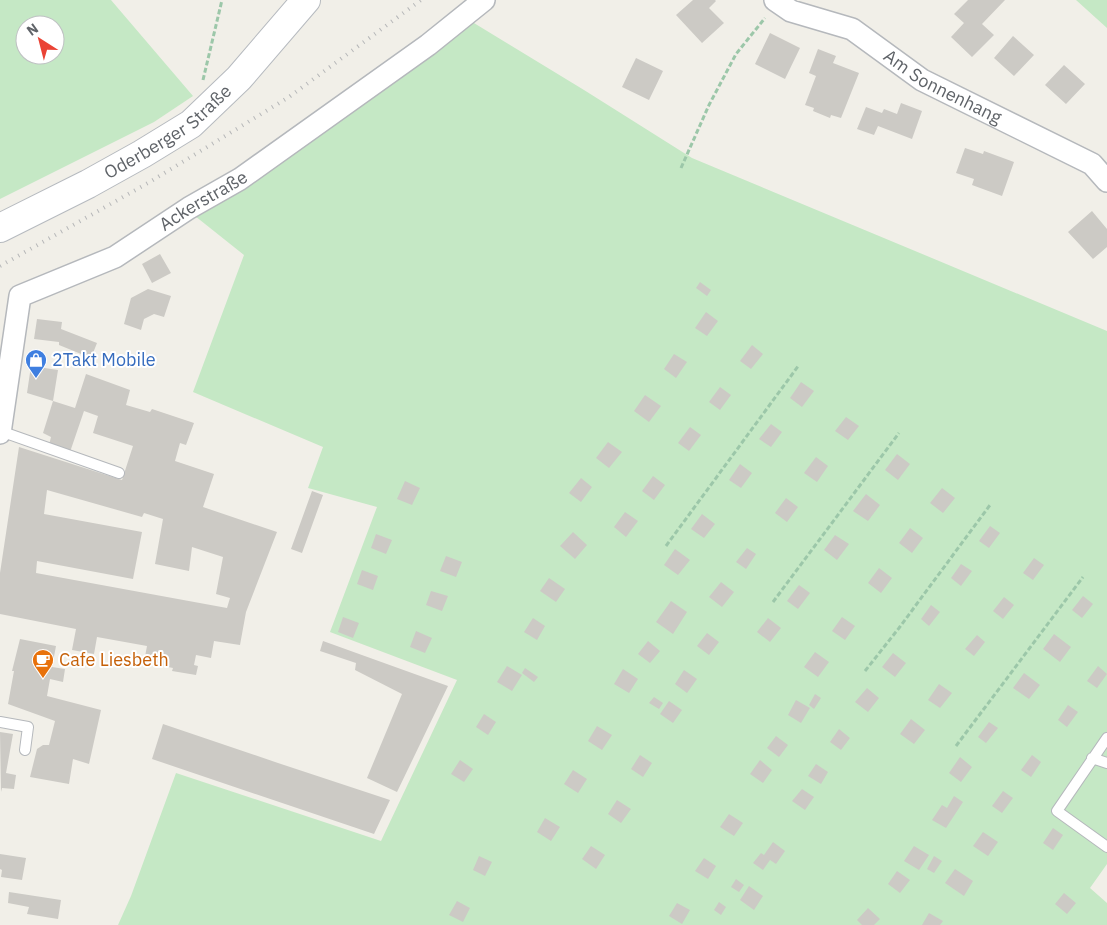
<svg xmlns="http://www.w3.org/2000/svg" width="1107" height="925" viewBox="0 0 1107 925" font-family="'IBM Plex Sans',sans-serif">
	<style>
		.green { fill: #c5e8c5; fill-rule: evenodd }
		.building { fill: #cccac5; fill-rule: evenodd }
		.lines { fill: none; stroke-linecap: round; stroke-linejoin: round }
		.service-casing { stroke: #b5b8bc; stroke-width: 12 }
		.minor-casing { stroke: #b5b8bc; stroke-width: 24 }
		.secondary-casing { stroke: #b6babf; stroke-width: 30 }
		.path { stroke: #9cc7a9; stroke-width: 3; stroke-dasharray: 5 2.5; stroke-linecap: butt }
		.service { stroke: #fff; stroke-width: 10 }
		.minor { stroke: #fff; stroke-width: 21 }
		.secondary { stroke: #fff; stroke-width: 28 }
		.rail { stroke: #b6b7b8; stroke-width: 4; stroke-dasharray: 1 6; stroke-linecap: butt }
		.labels { text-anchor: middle; stroke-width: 4; stroke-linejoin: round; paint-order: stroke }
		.street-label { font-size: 18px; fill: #5f6368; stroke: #fff }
		.shop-label { font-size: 18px; fill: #366cbe; stroke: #fff; text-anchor: start }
		.food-label { font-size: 18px; fill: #c56008; stroke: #fff; text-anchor: start }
	</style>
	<rect width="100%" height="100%" fill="#f1efe8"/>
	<path class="green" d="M 0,0 L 111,0 L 193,96 L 154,122 L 0,199 ZM 25,25 L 55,25 L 55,55 L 25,55 Z
		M 1076,0 L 1107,0 L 1107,28 Z
		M 469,20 L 584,90 L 692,158 L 1107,331 L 1107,864 L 1090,888 L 1107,903 L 1107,925 L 118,925 L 131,896 L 176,773 L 381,841 L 457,680 L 330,632 L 377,507 L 308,488 L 323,447 L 193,392 L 244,255 L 195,216 Z"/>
	<path class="building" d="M 693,0 L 715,0 L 716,1 L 709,8 L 724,23 L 702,43 L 676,15 Z
		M 968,0 L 1005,0 L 982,24 L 994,35 L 972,57 L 951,37 L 964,23 L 954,14 Z
		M 770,33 L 800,48 L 785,79 L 755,64 Z
		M 1013,36 L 1034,55 L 1014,76 L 994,58 Z
		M 818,49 L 836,56 L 833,63 L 859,73 L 841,118 L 831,115 L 830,118 L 813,111 L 814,108 L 805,105 L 816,76 L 809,73 Z
		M 636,58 L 663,71 L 649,100 L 622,87 Z
		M 1064,65 L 1085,84 L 1066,104 L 1045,85 Z
		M 901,103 L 922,111 L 912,139 L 878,126 L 874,135 L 857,129 L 866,107 L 882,113 L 884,109 L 897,114 Z
		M 965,148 L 983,154 L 984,151 L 1014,162 L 1002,196 L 972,185 L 974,179 L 956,173 Z
		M 1092,211 L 1107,229 L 1107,247 L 1093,259 L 1068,232 Z
		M 160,254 L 171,273 L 152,283 L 142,264 Z
		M 700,282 L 711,290 L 707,296 L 696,288 Z
		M 148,289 L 171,296 L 164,317 L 154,314 L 144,319 L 141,330 L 124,324 L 131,298 Z
		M 706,312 L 718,321 L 707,336 L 695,328 Z
		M 37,319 L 62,322 L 61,329 L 97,343 L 91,358 L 59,345 L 59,342 L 34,339 Z
		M 752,345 L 763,354 L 751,369 L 740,361 Z
		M 674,354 L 687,362 L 676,378 L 664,369 Z
		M 31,366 L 58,370 L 53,401 L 27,393 Z
		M 86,374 L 130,390 L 126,405 L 150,412 L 152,409 L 194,423 L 186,445 L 180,443 L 175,461 L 214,474 L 203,507 L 277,532 L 246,612 L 240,645 L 214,641 L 211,658 L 196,655 L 194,665 L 198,666 L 196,675 L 172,671 L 173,668 L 144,662 L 147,646 L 97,637 L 94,654 L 72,650 L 76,629 L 0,614 L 0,573 L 19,447 L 122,480 L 133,446 L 93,433 L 98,416 L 84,411 L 70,452 L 49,445 L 51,437 L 43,433 L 53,401 L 75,408 ZM 47,490 L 142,517 L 144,513 L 163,519 L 155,564 L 189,571 L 192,547 L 223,557 L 216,594 L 230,598 L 227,608 L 36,573 L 37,561 L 133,579 L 142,532 L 44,514 Z
		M 801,382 L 814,391 L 802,407 L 790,398 Z
		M 720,387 L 731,395 L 720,410 L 709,402 Z
		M 645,395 L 661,406 L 649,422 L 634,411 Z
		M 846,417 L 859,426 L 848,440 L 835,431 Z
		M 771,424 L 782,432 L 771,447 L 759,439 Z
		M 690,427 L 701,435 L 689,451 L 678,443 Z
		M 608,442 L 622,452 L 609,468 L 596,458 Z
		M 897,454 L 910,464 L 898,480 L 885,470 Z
		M 816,457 L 828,466 L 817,482 L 804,473 Z
		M 740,464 L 752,473 L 741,488 L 729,480 Z
		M 653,476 L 665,485 L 654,500 L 642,491 Z
		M 581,478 L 592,487 L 581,502 L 569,493 Z
		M 405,481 L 420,488 L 412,505 L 397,499 Z
		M 942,488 L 955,498 L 943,513 L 930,503 Z
		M 312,491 L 323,495 L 302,553 L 291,549 Z
		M 866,494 L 880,505 L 868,521 L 853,511 Z
		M 786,498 L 798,507 L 787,522 L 775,513 Z
		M 625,512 L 638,521 L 626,537 L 614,527 Z
		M 702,514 L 715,524 L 704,538 L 691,529 Z
		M 990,526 L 1000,533 L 989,548 L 979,541 Z
		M 910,528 L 923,538 L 912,553 L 899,543 Z
		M 573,532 L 587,545 L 575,559 L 560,546 Z
		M 376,534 L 392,540 L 386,554 L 371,548 Z
		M 835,535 L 849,544 L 837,560 L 824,550 Z
		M 747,548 L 756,554 L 746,569 L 736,562 Z
		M 675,549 L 690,560 L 678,575 L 664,565 Z
		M 446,556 L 462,562 L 456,577 L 440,571 Z
		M 1034,558 L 1044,565 L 1033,580 L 1023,573 Z
		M 961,564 L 972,571 L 961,586 L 951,578 Z
		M 879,568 L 892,578 L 881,593 L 868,583 Z
		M 362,570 L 378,576 L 373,590 L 357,584 Z
		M 549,578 L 565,589 L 556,602 L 540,591 Z
		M 721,582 L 734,592 L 722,607 L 709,597 Z
		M 799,585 L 810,593 L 798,609 L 787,601 Z
		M 431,591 L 448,596 L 442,611 L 426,605 Z
		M 1083,596 L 1093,604 L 1082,618 L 1072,610 Z
		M 1004,597 L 1014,605 L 1003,619 L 993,611 Z
		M 671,601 L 687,612 L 673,634 L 656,622 Z
		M 931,605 L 940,612 L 929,626 L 921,619 Z
		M 343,617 L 359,623 L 353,638 L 338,632 Z
		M 842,617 L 855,626 L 845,640 L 832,631 Z
		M 533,618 L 545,626 L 537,640 L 524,632 Z
		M 768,618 L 781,628 L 770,642 L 757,632 Z
		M 416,631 L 432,638 L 425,653 L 410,647 Z
		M 707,633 L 719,642 L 709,655 L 697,646 Z
		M 1054,634 L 1071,647 L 1060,662 L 1043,649 Z
		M 977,635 L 985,642 L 974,656 L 965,649 Z
		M 20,639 L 56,646 L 52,667 L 65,669 L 63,682 L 50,679 L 47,696 L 101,710 L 89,764 L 73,759 L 69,784 L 30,777 L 37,749 L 43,745 L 49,745 L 55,721 L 8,704 L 14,671 L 12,671 Z
		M 323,641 L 448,686 L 397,792 L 367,778 L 402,694 L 355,670 L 356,663 L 320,651 Z
		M 648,641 L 660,651 L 650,663 L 638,654 Z
		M 815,652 L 829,662 L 818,677 L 804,667 Z
		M 893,653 L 906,663 L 895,677 L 882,667 Z
		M 507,666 L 522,675 L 512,691 L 497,682 Z
		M 1098,666 L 1107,674 L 1097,688 L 1087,681 Z
		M 525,668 L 538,677 L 534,682 L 522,673 Z
		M 623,669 L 638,679 L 629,693 L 614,684 Z
		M 684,670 L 697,679 L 687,693 L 675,684 Z
		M 1024,673 L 1040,685 L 1029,699 L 1013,688 Z
		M 939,684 L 952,693 L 940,708 L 928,700 Z
		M 867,688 L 879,698 L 868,712 L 855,702 Z
		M 815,694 L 821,698 L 814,709 L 809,705 Z
		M 654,697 L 663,703 L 659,709 L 649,703 Z
		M 796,700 L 810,708 L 801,723 L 788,715 Z
		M 669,701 L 682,710 L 673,723 L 660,714 Z
		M 1068,705 L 1078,712 L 1067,727 L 1058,720 Z
		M 484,714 L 496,722 L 488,735 L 476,727 Z
		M 911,719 L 925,730 L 914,744 L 900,734 Z
		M 989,722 L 998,728 L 986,743 L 978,737 Z
		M 163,724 L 278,763 L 390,800 L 374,834 L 152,759 Z
		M 597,726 L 612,735 L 602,750 L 588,741 Z
		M 839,729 L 850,738 L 841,750 L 830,742 Z
		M 0,732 L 13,734 L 6,773 L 16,775 L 14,789 L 2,788 L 1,792 Z
		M 776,736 L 788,745 L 779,757 L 767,748 Z
		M 640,755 L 652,763 L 643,777 L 631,769 Z
		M 1032,755 L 1041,762 L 1031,777 L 1021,770 Z
		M 960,757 L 972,767 L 961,782 L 949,773 Z
		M 460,760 L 473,769 L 464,782 L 451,774 Z
		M 760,760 L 772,770 L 763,783 L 750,774 Z
		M 816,764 L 828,772 L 821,784 L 808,776 Z
		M 573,770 L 587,779 L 578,793 L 564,784 Z
		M 802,789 L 814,797 L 805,810 L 792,801 Z
		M 1003,791 L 1013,798 L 1002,813 L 992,806 Z
		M 954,796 L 963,802 L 946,828 L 932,820 L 942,805 L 947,808 Z
		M 617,800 L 631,809 L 621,823 L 608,814 Z
		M 729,814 L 743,823 L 734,836 L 720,827 Z
		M 545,818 L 560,827 L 551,841 L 537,832 Z
		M 1053,828 L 1063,835 L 1053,850 L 1043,843 Z
		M 983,832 L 998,842 L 988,856 L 973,846 Z
		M 773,842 L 785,851 L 776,864 L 770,860 L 763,870 L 753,863 L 761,853 L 764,855 Z
		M 591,846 L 605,855 L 596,869 L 582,859 Z
		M 914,846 L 929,855 L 919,870 L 904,861 Z
		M 0,854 L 26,858 L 22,880 L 1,877 L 2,870 L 0,869 Z
		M 479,856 L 492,862 L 485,876 L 473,870 Z
		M 934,856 L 942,861 L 934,873 L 927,869 Z
		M 704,858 L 716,866 L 708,879 L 695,871 Z
		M 955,869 L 973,881 L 964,896 L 945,883 Z
		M 897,871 L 910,880 L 900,893 L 888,884 Z
		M 736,879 L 744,885 L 739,892 L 731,887 Z
		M 749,886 L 763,896 L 754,910 L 740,900 Z
		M 9,892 L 61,900 L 58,919 L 27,914 L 29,907 L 8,903 Z
		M 1064,893 L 1076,903 L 1067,914 L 1055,904 Z
		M 457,901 L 470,908 L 463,922 L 449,915 Z
		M 719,902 L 726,907 L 721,915 L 714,910 Z
		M 677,903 L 690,910 L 682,924 L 669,916 Z
		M 868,908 L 880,919 L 874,925 L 862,925 L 857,920 Z
		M 929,913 L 943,921 L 940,925 L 922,925 Z"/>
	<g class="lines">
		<g class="service-casing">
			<path id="service" d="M 0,431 L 119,473
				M 0,722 L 28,727 L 25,750
				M 1107,738 L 1057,811 L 1107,847
				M 1092,758 L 1107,763"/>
		</g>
		<g class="minor-casing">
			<g id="minor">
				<path id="s1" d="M 775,0 L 791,11 L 852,29 L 922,80 L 1092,164 L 1107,181"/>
				<path id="s2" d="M 0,433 L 20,296 L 115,257 L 189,208 L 240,179 L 428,45 L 484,0"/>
			</g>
		</g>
		<g class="secondary-casing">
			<g id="secondary">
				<path id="s3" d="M 0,228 L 88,184 L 142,154 L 191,124 L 239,78 L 306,0"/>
			</g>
		</g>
		<path class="path" d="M 203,80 L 222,0
			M 681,168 L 709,105 L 736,54 L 765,18
			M 666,546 L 799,365
			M 773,602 L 899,433
			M 865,671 L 899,628 L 990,505
			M 956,746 L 1083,577"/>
		<use href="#service" class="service"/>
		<use href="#minor" class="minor"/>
		<use href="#secondary" class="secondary"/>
		<path class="rail" d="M 0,266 L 148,183 L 289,97 L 421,0"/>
	</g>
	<defs>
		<g id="shop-pin" transform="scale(1.125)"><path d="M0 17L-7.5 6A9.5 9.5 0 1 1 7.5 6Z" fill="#3f7fe0" stroke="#fff"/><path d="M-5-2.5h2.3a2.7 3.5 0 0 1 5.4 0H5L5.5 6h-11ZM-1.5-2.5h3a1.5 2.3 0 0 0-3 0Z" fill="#fff"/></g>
		<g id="cafe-pin" transform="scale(1.125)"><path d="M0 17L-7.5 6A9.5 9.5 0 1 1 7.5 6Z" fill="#e8710a" stroke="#fff"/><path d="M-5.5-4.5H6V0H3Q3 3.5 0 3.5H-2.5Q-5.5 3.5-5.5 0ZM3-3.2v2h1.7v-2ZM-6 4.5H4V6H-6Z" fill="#fff"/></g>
	</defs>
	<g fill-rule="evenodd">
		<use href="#shop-pin" x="36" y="360"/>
		<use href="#cafe-pin" x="43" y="660"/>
	</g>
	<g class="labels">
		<g class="street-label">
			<text dy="6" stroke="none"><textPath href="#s1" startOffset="191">Am Sonnenhang</textPath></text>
			<text dy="6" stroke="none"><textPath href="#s3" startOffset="194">Oderberger Straße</textPath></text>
			<text dy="6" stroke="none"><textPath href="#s2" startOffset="346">Ackerstraße</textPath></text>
		</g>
		<g class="shop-label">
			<text x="52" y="366">2Takt Mobile</text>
		</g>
		<g class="food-label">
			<text x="59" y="666">Cafe Liesbeth</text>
		</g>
	</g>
	<g transform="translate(40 40) rotate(324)"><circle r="24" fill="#ffffff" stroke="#bfc1c3"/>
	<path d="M0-4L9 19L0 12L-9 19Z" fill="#ea4335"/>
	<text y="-8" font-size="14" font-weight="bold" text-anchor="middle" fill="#5f6368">N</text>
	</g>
</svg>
